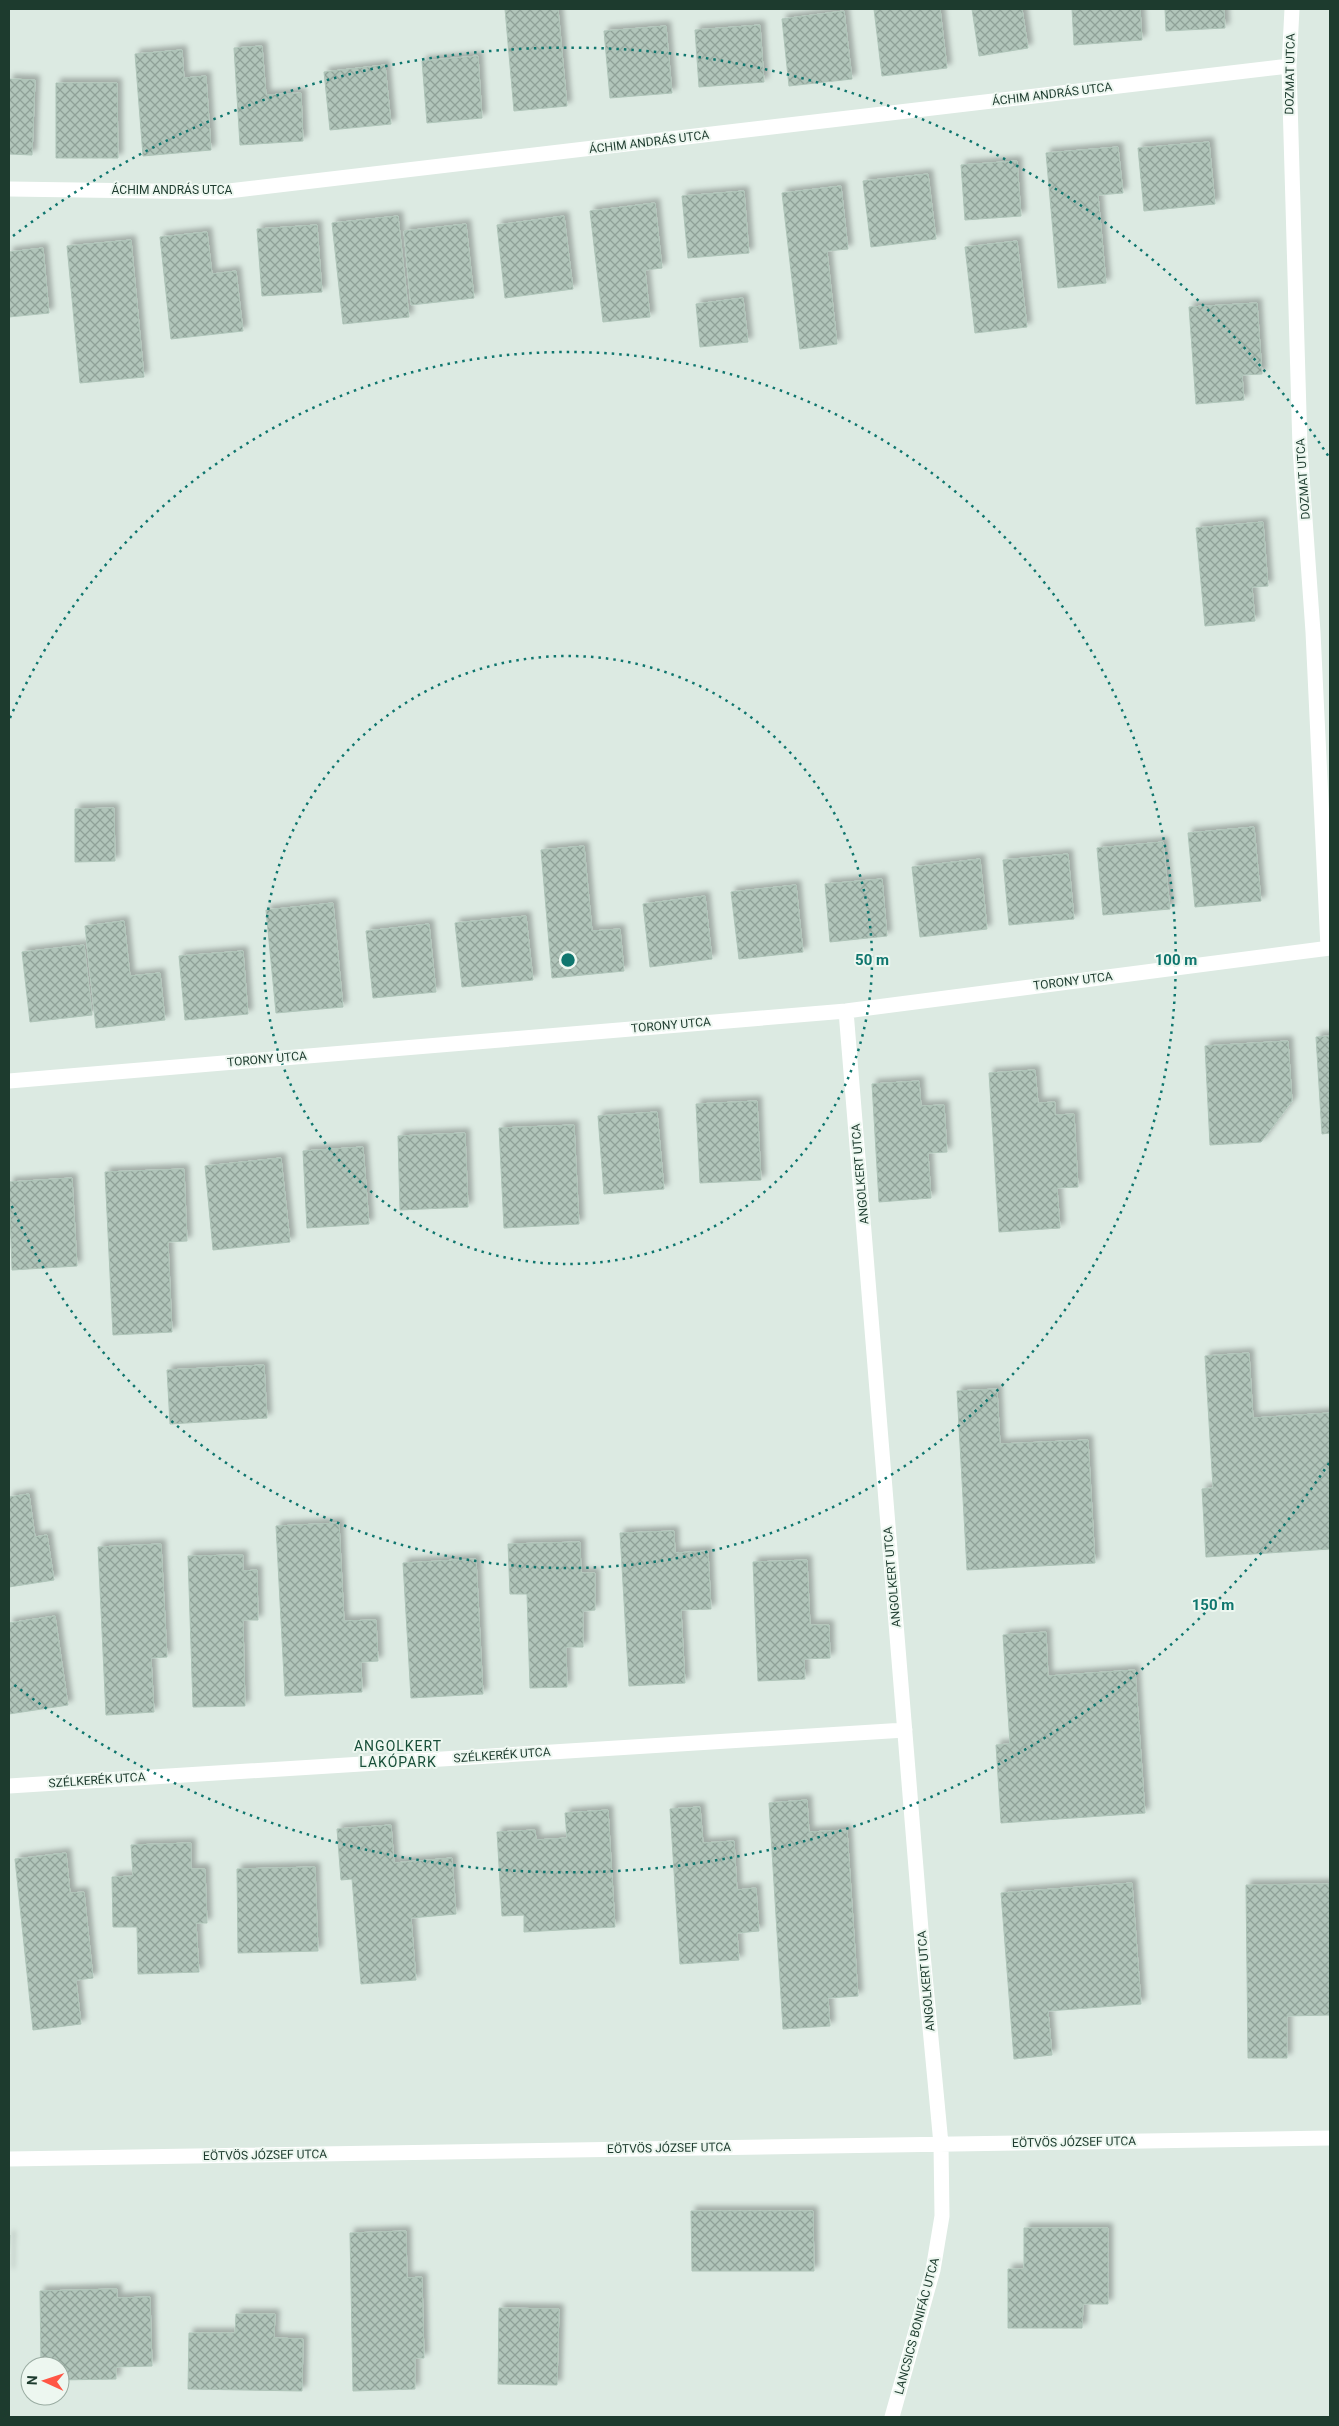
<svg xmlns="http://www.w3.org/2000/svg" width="1339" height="2426" viewBox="0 0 1339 2426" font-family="Roboto,sans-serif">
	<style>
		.building { fill: url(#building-cross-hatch); stroke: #aec4b8; filter: url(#shadow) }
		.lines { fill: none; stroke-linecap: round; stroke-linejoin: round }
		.minor { stroke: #fff; stroke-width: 15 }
		.ring { fill: none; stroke: #0f766e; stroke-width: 2.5; stroke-dasharray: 2.5 5 }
		.labels { text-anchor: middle; stroke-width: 4; stroke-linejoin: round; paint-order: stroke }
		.street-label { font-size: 12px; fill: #1d3b2e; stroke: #edf7f0 }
		.neighbourhood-label { font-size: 14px; letter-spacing: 1px; fill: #174e38; stroke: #edf7f0 }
		.centre { fill: #0f766e; stroke: #edf7f0; stroke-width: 2.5 }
		.ring-label { font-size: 15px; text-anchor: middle; font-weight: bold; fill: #0f766e; stroke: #edf7f0; stroke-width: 4; stroke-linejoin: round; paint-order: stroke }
	</style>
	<defs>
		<pattern id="building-cross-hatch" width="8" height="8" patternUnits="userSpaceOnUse" patternTransform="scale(1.25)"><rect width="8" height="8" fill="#b1c5ba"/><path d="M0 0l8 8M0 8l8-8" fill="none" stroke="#8fa198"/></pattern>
		<filter id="shadow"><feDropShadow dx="4.5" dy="-4.5" stdDeviation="2.5" flood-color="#0004"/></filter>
	</defs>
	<rect width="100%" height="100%" fill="#dceae2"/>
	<path class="building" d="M 505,9 L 558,9 L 567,106 L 514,111 Z
		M 874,9 L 940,9 L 947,68 L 882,76 Z
		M 972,9 L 1022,9 L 1028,48 L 979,56 Z
		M 1072,9 L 1140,9 L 1142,40 L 1074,45 Z
		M 1165,9 L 1224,9 L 1225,28 L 1166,31 Z
		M 844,11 L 852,79 L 789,86 L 782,19 Z
		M 760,25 L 764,82 L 699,87 L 695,30 Z
		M 666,26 L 672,93 L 610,98 L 604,31 Z
		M 262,46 L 266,95 L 301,93 L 303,141 L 240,145 L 234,48 Z
		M 182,50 L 184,78 L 206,76 L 211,150 L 143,156 L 135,54 Z
		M 478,56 L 482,118 L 427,123 L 422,61 Z
		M 385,65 L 391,124 L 330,130 L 324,72 Z
		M 9,79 L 35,80 L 32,155 L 9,154 Z
		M 56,83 L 117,83 L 118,158 L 56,158 Z
		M 1209,142 L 1215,204 L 1144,211 L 1138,148 Z
		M 1118,147 L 1123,193 L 1098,195 L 1106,283 L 1058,288 L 1046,153 Z
		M 1017,161 L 1021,216 L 965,220 L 961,165 Z
		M 928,174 L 936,239 L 871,247 L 863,181 Z
		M 841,186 L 848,249 L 827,251 L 837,344 L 800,349 L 782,193 Z
		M 744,191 L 749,253 L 688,258 L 682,196 Z
		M 655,203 L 662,268 L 645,270 L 650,317 L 603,322 L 590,211 Z
		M 398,216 L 409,317 L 343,324 L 332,223 Z
		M 564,216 L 573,289 L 505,298 L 497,225 Z
		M 466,224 L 474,298 L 411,305 L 404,231 Z
		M 317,225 L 322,292 L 262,296 L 257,229 Z
		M 207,232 L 212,274 L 236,271 L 243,331 L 171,339 L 160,237 Z
		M 131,240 L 144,377 L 80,383 L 67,246 Z
		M 1017,241 L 1027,327 L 975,333 L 965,247 Z
		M 43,248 L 49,313 L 9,317 L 9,252 Z
		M 743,298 L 748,342 L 700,347 L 696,304 Z
		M 1257,303 L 1262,374 L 1242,375 L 1244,400 L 1196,404 L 1189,307 Z
		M 1263,522 L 1268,586 L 1252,587 L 1255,621 L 1205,626 L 1196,528 Z
		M 114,808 L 115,861 L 75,862 L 75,809 Z
		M 1254,827 L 1261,901 L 1195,907 L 1188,833 Z
		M 1163,842 L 1170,909 L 1103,915 L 1097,848 Z
		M 584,846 L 592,931 L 620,929 L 624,971 L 552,978 L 541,850 Z
		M 1068,854 L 1074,919 L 1009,925 L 1003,860 Z
		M 980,859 L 987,929 L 920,937 L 912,867 Z
		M 882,879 L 887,936 L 830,942 L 825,884 Z
		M 796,885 L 803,952 L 739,959 L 731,892 Z
		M 705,896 L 712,959 L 650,967 L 643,904 Z
		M 333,903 L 343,1007 L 276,1013 L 266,910 Z
		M 526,916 L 533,980 L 462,987 L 455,923 Z
		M 124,921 L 130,976 L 160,973 L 165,1020 L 96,1028 L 85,926 Z
		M 429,924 L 436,992 L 373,998 L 366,931 Z
		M 84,945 L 92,1015 L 30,1022 L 22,952 Z
		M 243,951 L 248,1014 L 185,1020 L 179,956 Z
		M 1330,1036 L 1330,1133 L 1322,1134 L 1316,1037 Z
		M 1288,1041 L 1292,1101 L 1261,1142 L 1210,1145 L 1205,1046 Z
		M 1035,1070 L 1038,1103 L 1055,1102 L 1055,1115 L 1074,1114 L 1078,1187 L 1057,1188 L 1060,1228 L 999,1232 L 989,1073 Z
		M 919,1081 L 921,1106 L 944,1105 L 947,1152 L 928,1153 L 931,1198 L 879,1202 L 872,1084 Z
		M 757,1101 L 761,1180 L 700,1183 L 696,1104 Z
		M 657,1112 L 664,1189 L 604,1194 L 598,1116 Z
		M 574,1125 L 579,1224 L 504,1228 L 499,1128 Z
		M 465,1133 L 468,1207 L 400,1210 L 398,1136 Z
		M 363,1147 L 369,1224 L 307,1228 L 303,1151 Z
		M 281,1158 L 290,1242 L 213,1250 L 205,1166 Z
		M 184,1169 L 187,1241 L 168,1242 L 172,1332 L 113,1335 L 105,1172 Z
		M 72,1178 L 77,1266 L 12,1270 L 9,1182 Z
		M 1249,1353 L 1253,1418 L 1330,1413 L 1330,1549 L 1206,1557 L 1202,1489 L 1213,1488 L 1205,1356 Z
		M 264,1365 L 267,1418 L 170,1424 L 167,1370 Z
		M 997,1389 L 1000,1444 L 1088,1440 L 1095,1563 L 967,1570 L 957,1391 Z
		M 29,1494 L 35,1537 L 47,1535 L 54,1580 L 9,1587 L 9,1497 Z
		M 339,1523 L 344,1621 L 376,1620 L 378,1661 L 361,1662 L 362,1692 L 285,1696 L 276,1526 Z
		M 674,1531 L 675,1553 L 708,1551 L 711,1609 L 681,1610 L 685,1683 L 629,1686 L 620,1533 Z
		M 580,1542 L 581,1573 L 595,1573 L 595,1610 L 583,1611 L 583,1647 L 566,1647 L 567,1687 L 530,1688 L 527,1594 L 510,1594 L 508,1544 Z
		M 161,1544 L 167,1657 L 151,1658 L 154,1712 L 106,1715 L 98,1547 Z
		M 243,1555 L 243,1571 L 257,1570 L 258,1620 L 243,1620 L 245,1706 L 193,1707 L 188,1556 Z
		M 476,1559 L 483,1694 L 411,1698 L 403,1563 Z
		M 807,1560 L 810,1625 L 829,1625 L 830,1658 L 804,1659 L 805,1679 L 758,1681 L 753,1562 Z
		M 55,1616 L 68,1705 L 9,1714 L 9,1623 Z
		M 1046,1632 L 1048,1676 L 1135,1670 L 1145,1813 L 1001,1823 L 996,1745 L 1010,1744 L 1003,1635 Z
		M 807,1800 L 809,1832 L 847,1830 L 858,1996 L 828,1998 L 830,2026 L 783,2029 L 769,1803 Z
		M 700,1807 L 703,1843 L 734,1841 L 737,1890 L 756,1888 L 759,1931 L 737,1933 L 739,1960 L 680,1964 L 670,1809 Z
		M 608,1810 L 615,1927 L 524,1932 L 524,1915 L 502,1916 L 497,1832 L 535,1830 L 536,1840 L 567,1838 L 565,1813 Z
		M 391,1825 L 394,1863 L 452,1858 L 456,1914 L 411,1918 L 416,1980 L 361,1984 L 352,1879 L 341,1880 L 337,1829 Z
		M 191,1843 L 191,1869 L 205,1869 L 207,1923 L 196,1923 L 199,1972 L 138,1974 L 137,1927 L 113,1927 L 112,1877 L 133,1876 L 131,1845 Z
		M 66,1853 L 70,1893 L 84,1892 L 93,1978 L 76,1980 L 81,2024 L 33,2030 L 15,1859 Z
		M 315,1867 L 318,1951 L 238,1953 L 237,1869 Z
		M 1132,1883 L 1141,2004 L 1048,2011 L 1052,2055 L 1014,2059 L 1001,1893 Z
		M 1330,1884 L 1330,2015 L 1287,2016 L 1287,2058 L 1248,2058 L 1246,1885 Z
		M 691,2211 L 813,2211 L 814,2271 L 692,2271 Z
		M 1024,2228 L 1108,2228 L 1108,2304 L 1083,2304 L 1082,2328 L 1008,2328 L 1008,2269 L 1024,2269 Z
		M 406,2231 L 407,2278 L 422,2277 L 424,2358 L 415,2358 L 415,2389 L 353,2391 L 350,2233 Z
		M 9,2235 L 10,2235 L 9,2273 Z
		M 117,2289 L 117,2298 L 150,2297 L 152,2366 L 116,2367 L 116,2379 L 60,2380 L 60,2366 L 41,2366 L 40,2291 Z
		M 499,2308 L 559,2309 L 557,2385 L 498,2384 Z
		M 236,2314 L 275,2314 L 274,2338 L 303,2339 L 302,2391 L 188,2389 L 189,2333 L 235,2333 Z"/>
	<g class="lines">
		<path class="minor" d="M 1292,9 L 1289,66 L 1300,448 L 1313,632 L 1328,948
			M 9,189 L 220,192 L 1289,66
			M 846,1011 L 923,1954 L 941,2144 L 942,2216 L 933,2270 L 892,2417
			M 9,1081 L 846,1011 L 1330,948
			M 9,1786 L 905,1730
			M 9,2159 L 1330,2138"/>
	</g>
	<g class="ring">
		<circle cx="568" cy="960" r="304"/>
		<path d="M10 718A608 608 0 1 1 10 1202"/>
		<path d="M1329 1463A912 912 0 0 1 13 1684M13 236A912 912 0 0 1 1329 457"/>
	</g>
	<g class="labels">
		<g class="street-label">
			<text transform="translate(1290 74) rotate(-89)" y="4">DOZMAT UTCA</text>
			<text transform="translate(1052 94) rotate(-7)" y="4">ÁCHIM ANDRÁS UTCA</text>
			<text transform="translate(649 142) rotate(-7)" y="4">ÁCHIM ANDRÁS UTCA</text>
			<text x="172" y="194">ÁCHIM ANDRÁS UTCA</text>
			<text transform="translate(1303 479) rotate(-94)" y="4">DOZMAT UTCA</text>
			<text transform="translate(1073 981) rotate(-7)" y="4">TORONY UTCA</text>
			<text transform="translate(671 1025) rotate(-5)" y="4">TORONY UTCA</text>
			<text transform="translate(267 1059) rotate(-5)" y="4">TORONY UTCA</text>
			<text transform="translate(860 1174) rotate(-95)" y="4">ANGOLKERT UTCA</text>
			<text transform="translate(892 1577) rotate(-95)" y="4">ANGOLKERT UTCA</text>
			<text transform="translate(502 1755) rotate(-4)" y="4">SZÉLKERÉK UTCA</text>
			<text transform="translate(97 1780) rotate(-4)" y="4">SZÉLKERÉK UTCA</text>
			<text transform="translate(926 1981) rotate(-95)" y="4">ANGOLKERT UTCA</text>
			<text transform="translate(1074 2142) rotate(-1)" y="4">EÖTVÖS JÓZSEF UTCA</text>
			<text transform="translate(669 2148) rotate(-1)" y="4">EÖTVÖS JÓZSEF UTCA</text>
			<text transform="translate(265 2155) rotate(-1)" y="4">EÖTVÖS JÓZSEF UTCA</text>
			<text transform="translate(917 2326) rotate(-75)" y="4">LANCSICS BONIFÁC UTCA</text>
		</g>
		<g class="neighbourhood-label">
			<text x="398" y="1751">ANGOLKERT<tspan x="398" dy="16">LAKÓPARK</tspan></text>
		</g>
	</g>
	<circle cx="568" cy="960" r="8" class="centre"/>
	<g class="ring-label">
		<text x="872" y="965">50 m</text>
		<text x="1176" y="965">100 m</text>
		<text x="1213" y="1610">150 m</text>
	</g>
	<rect width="1339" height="2426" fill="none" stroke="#1d3b2e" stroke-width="20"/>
	<g transform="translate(45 2381) rotate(273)"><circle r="24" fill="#edf7f0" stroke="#9aaca2"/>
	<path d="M0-4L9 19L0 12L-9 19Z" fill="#ff5645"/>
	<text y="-8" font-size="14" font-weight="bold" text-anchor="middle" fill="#1d3b2e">N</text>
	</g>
</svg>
